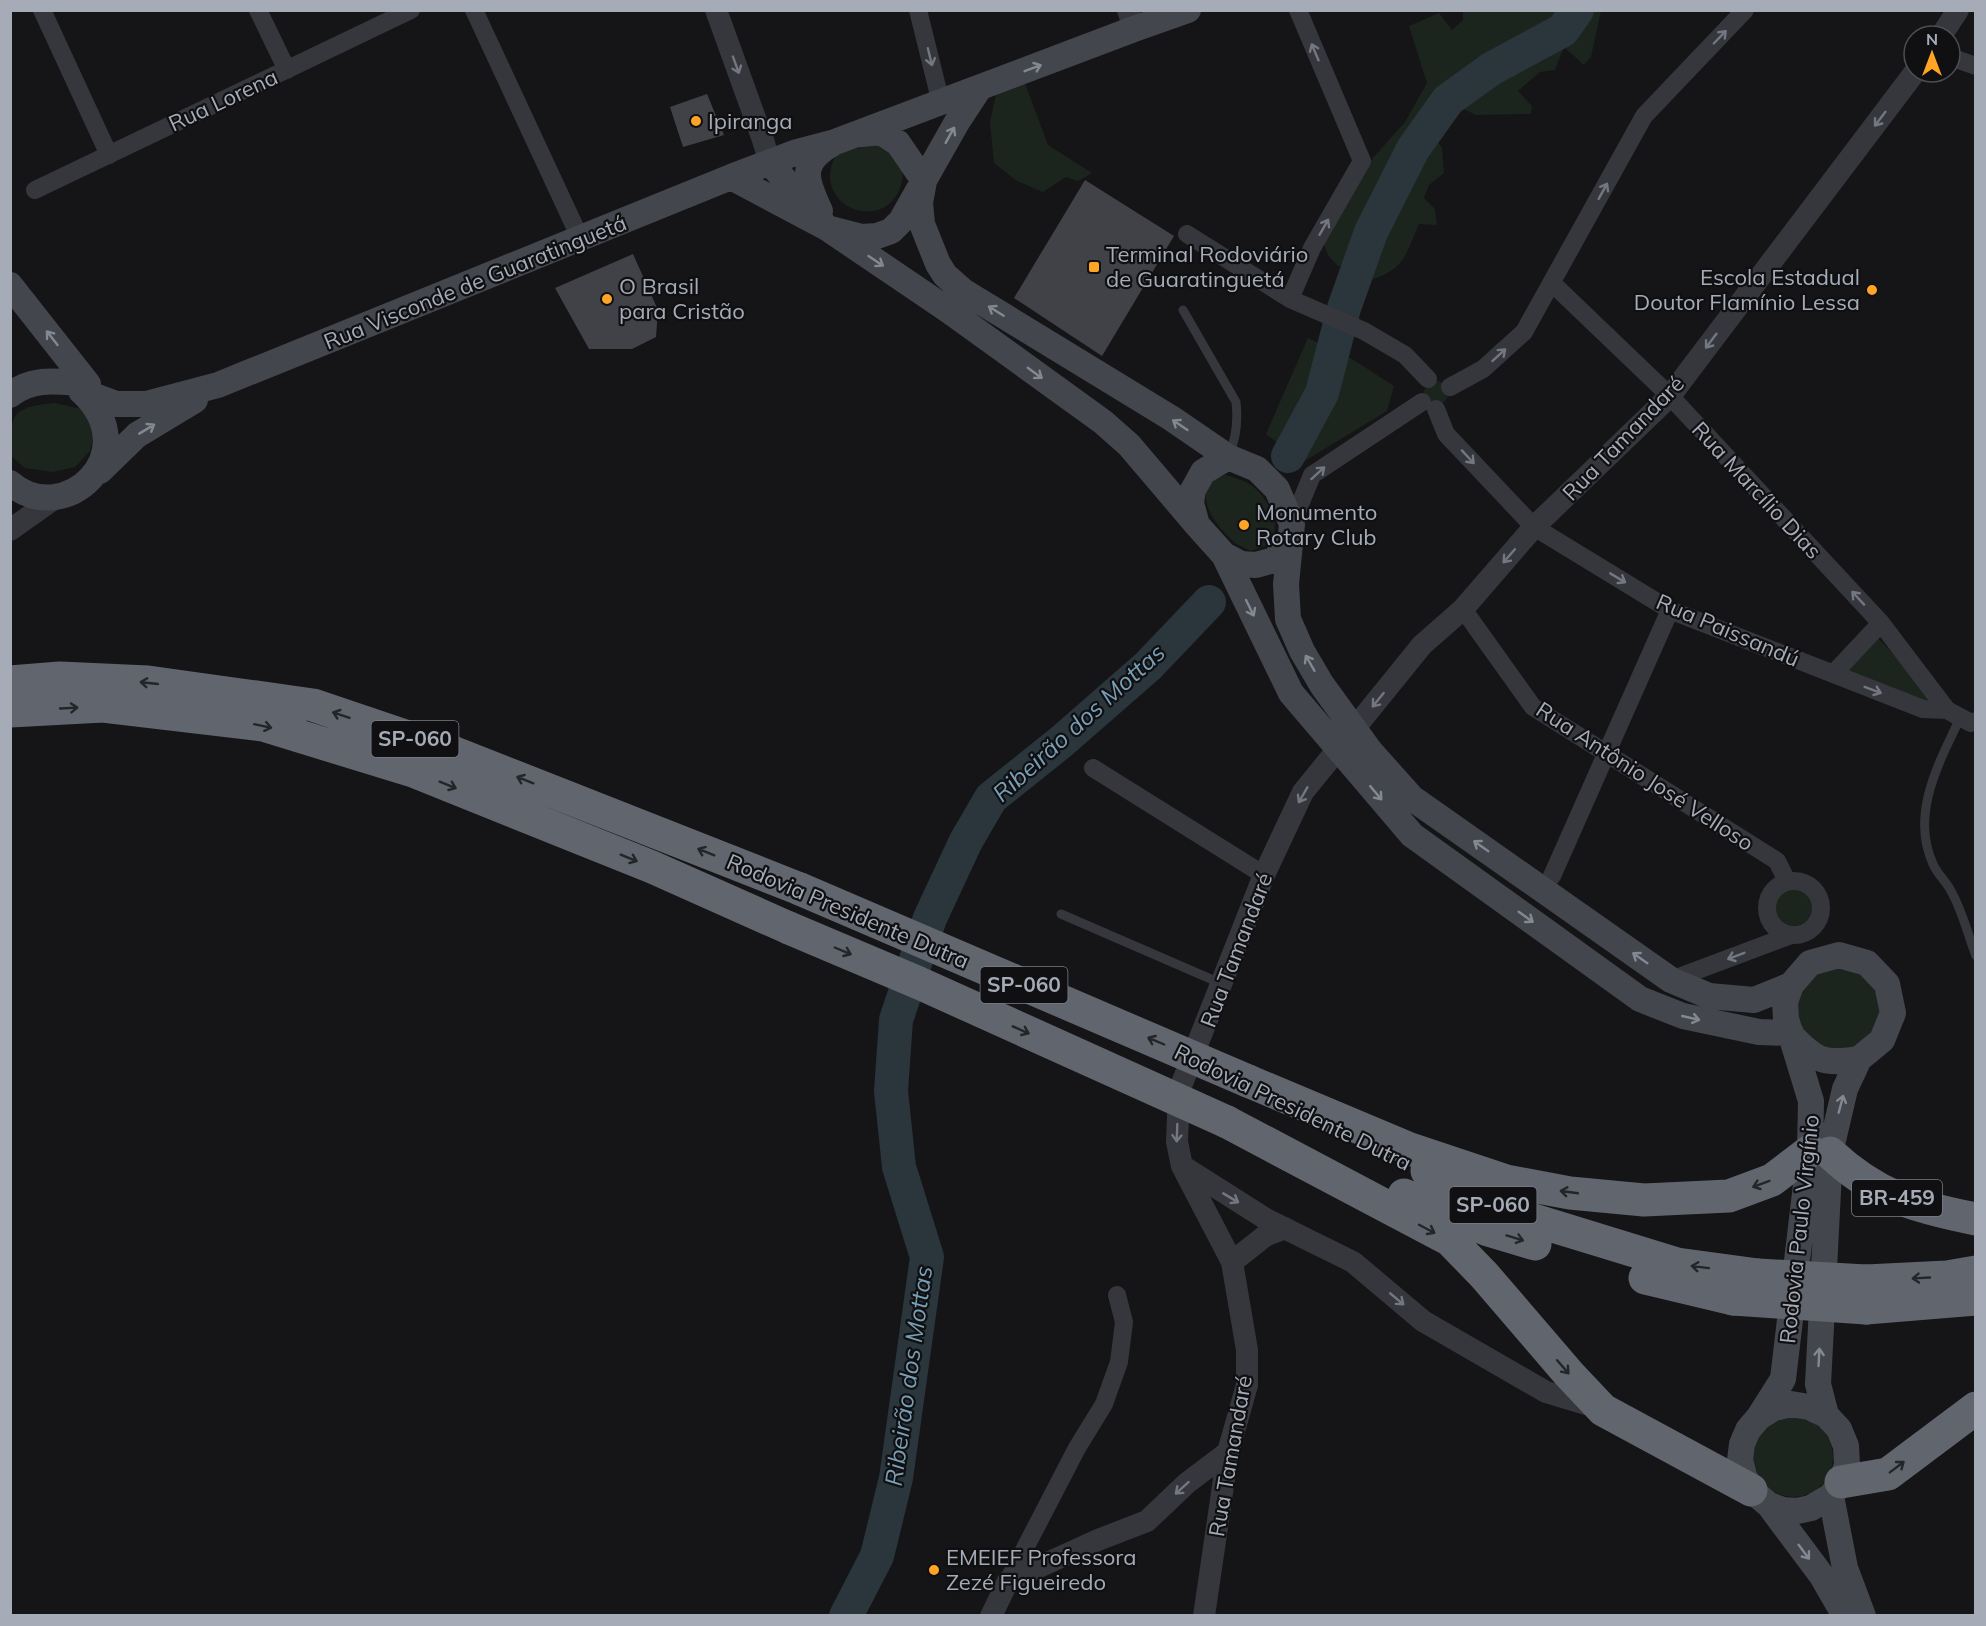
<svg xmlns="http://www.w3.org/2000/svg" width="1986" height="1626" viewBox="0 0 1986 1626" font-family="Mulish,sans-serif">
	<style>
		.green { fill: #1c251d }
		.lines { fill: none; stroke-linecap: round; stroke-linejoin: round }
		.river { stroke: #2a353c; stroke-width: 34 }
		.building { fill: #404247 }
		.service { stroke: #35373c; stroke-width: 9 }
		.minor { stroke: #35373c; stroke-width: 18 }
		.tertiary { stroke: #35373c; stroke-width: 22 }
		.secondary { stroke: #43464c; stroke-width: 26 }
		.motorway { stroke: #61656e; stroke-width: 33 }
		.motorway-bridge { stroke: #61656e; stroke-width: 33 }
		.oneway { stroke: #737780 }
		.oneway2 { stroke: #838892 }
		.oneway3 { stroke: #242529 }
		.poi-dot { fill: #ffa424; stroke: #101012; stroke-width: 2 }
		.labels { text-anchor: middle; stroke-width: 4.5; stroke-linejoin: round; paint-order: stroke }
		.shield { fill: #101012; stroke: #787d86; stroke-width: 1.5 }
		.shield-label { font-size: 21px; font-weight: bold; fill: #a5acb8 }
		.street-label { font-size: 22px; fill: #a5acb8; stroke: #101012 }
		.poi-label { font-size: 22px; fill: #a5acb8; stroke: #101012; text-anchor: start }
		.water-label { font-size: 24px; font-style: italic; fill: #799fb7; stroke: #101012 }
	</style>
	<rect width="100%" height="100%" fill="#151517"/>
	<path class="green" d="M 1491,10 L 1601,11 L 1591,57 L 1584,65 L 1564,47 L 1555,70 L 1540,72 L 1518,91 L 1532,106 L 1531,114 L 1476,115 L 1459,107 L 1435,138 L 1442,148 L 1444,173 L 1429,185 L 1424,198 L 1435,209 L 1437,225 L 1419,224 C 1403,260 1406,268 1366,282 L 1353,264 L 1338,266 L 1328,255 L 1323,242 L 1366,166 L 1405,122 L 1427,83 L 1409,26 L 1439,13 L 1452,30 L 1463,20 L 1463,11 Z
		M 1023,78 L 1048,145 L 1092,173 L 1078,181 L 1066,177 L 1043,192 L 1017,181 L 994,163 L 990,122 L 996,94 Z
		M 885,143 C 890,151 898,161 902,171 C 904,177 901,186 898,193 C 874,236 803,197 841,148 Z
		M 1308,338 L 1352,359 L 1394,386 L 1387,411 L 1303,462 L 1266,434 Z
		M1424 393a12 12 0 1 1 24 0a12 12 0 1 1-24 0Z
		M 55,403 L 81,409 L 95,429 L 90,451 L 75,467 L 53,472 L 25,468 L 11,456 C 10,414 11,407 55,403 Z
		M 1225,475 C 1234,477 1243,480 1251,485 C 1268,497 1287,531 1265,546 C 1261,548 1255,549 1251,551 C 1246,548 1239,546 1234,542 C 1220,530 1194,500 1212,482 C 1215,479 1221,477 1225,475 Z
		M 1874,634 L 1936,699 L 1913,702 L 1841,670 Z
		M1773 906a20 20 0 1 1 40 0a20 20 0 1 1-40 0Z
		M 1830,964 L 1859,969 L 1879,990 L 1882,1019 L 1867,1044 L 1839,1053 L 1811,1044 L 1795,1020 L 1797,991 L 1805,979 Z
		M1753 1457a40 40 0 1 1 80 0a40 40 0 1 1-80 0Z"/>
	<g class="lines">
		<path class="river" d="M 1288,456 L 1322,393 L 1344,308 L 1371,232 L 1413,149 L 1448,100 L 1491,69 L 1563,30 L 1577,10
			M 846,1616 L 877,1556 L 896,1478 L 927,1257 L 899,1167 L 891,1091 L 896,1020 L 930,918 L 966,841 L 991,798 L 1061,742 L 1148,666 L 1209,602"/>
	</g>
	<path class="building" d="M 707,94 L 724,135 L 683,147 L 670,107 Z
		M 1085,180 L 1174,236 L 1102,356 L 1014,298 Z
		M 633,254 L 658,310 L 656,337 L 632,349 L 589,349 L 555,288 Z"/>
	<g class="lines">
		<path class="service" d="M 1183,310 L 1236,402 C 1238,420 1236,439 1229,455
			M 1960,718 C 1939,763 1910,814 1933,864 C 1937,874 1946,881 1951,891 C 1962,910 1968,935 1976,956
			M 1061,914 L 1220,983"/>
		<path class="minor" d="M 42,10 L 109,155
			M 258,10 L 287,70
			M 474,10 L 581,240
			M 918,10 L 941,103
			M 1950,57 L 1976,66
			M 35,190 L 411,10
			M 1187,234 L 1290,299 L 1364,331 L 1405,355 L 1428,379
			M 1552,283 L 1670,396 L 1881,623 L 1947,710
			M 1290,299 L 1312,248 L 1362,161 L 1298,10
			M 1450,387 L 1483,369 L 1524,332 L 1644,116 L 1745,10
			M 1436,409 L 1446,434 L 1534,527 L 1670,610 L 1923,709 L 1947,710 L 1971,723 L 1976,721
			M 1292,524 L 1312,475 L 1422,402
			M 1463,609 L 1533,707 L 1777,861 L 1787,881
			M 1833,674 L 1881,623
			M 1093,768 L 1264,875
			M 1552,876 L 1670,610
			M1767 908a27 27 0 1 1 54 0a27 27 0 1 1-54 0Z
			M 1671,980 L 1791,935
			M 1008,1581 L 1077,1448 L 1104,1404 L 1119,1362 L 1124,1322 L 1117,1295"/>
		<path class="tertiary" d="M 716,10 L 763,140 L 770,163
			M 1128,10 L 1134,29
			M 1941,36 L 1958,10
			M 10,530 L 58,496
			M 1354,729 L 1422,645 L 1463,609 L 1534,527 L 1670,396 L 1915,72
			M 1184,1167 L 1266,1219 L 1353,1262 L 1423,1321 L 1546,1392 L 1599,1408
			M 1232,1262 L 1265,1236 L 1285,1228
			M 991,1616 L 1008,1581 L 1098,1540 L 1147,1521 L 1187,1483 L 1228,1452
			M 1204,1616 L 1228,1452 L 1247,1385 L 1247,1350 L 1232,1262 L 1182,1166 L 1177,1142 L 1179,1091 L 1264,875 L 1303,792 L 1338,749"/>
		<path class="secondary" d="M 861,134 L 881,132 L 898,143 L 924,181
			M 770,163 L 827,228 L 862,237 L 877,236 L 891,231 L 901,221 L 957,122 L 978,90
			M 731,177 L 827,228 L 948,310 L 1103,422 L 1129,445 L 1197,525
			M 924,181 L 920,203 L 922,224 L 938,264 L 945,275 L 963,291 L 1171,418 L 1228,457 L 1257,469 L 1277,489 L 1292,524 L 1286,584 L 1288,619 L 1302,651 L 1322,685 L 1370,751 L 1412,798 L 1671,980 L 1709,996 L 1754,1000 L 1791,985
			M 820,211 C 806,181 798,163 832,144
			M 10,285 L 88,384
			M 81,391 L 116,404 L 146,404 L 218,385 L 731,177 L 797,152 L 835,142 L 1134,29 L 1188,10
			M 10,395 C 33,376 61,382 88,384 L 81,391 C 148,453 64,530 10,483
			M 1228,457 L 1203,472 L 1193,490 L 1191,503 L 1197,525 L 1224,555 L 1241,564 L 1256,565 L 1274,560 L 1291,541
			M 100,471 L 137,435 L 195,400
			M 1224,555 L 1291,693 L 1412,835 L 1640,999 L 1683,1016 L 1759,1032 L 1791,1033
			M 1792,1036 C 1817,1062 1824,1064 1859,1059
			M 1759,1417 L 1774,1408 L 1791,1404 L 1809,1407 L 1826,1415 L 1839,1429 L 1846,1446 L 1847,1465 L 1841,1482 L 1831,1496 L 1811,1508 L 1797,1511 L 1783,1510 L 1769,1505 L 1751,1490 L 1744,1476 L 1740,1460 L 1742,1444 L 1748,1430 L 1759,1417 L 1783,1379 L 1810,1151 L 1811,1101 L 1786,1019 L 1785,1002 L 1791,985 L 1810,963 L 1839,955 L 1867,963 L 1887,984 L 1893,1013 L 1882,1040 L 1859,1059 L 1845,1089 L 1830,1153 L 1818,1384 L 1826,1415
			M 1831,1496 L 1845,1568 L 1863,1616
			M 1769,1505 L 1822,1576 L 1845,1616"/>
		<path class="motorway" d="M 10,682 L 60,678 L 148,682 L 313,705 L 455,753 L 800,889
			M 10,711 L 103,706 L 263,725 L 413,771 L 652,867 L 789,928
			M 1248,1081 L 1410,1149 L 1506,1181 L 1570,1193 L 1644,1200 L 1729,1196 L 1772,1180 L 1810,1151
			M 1227,1122 L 1450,1240 L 1484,1275 L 1569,1374 L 1603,1410 L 1751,1490
			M 1830,1153 C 1876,1196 1915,1207 1976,1219
			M 1427,1171 L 1504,1211 L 1677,1264 L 1758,1275
			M 1404,1195 L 1488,1230 L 1535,1244
			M 1645,1278 L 1733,1299
			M 1866,1281 L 1947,1277 L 1976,1272
			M 1866,1308 L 1976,1299
			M 1841,1482 L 1888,1474 L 1976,1408"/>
		<path class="motorway-bridge" d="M 800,889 L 1248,1081
			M 789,928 L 919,983 L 1227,1122
			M 1758,1275 L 1866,1281
			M 1733,1299 L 1866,1308"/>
	</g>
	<defs><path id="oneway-shaft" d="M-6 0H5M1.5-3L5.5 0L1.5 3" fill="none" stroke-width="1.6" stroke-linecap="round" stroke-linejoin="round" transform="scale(1.5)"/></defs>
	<g class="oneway">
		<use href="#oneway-shaft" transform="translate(1720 37) rotate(-46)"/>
		<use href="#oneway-shaft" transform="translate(1315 52) rotate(-113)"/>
		<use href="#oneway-shaft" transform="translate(930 57) rotate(76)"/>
		<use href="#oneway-shaft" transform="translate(736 65) rotate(70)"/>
		<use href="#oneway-shaft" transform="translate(1880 119) rotate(127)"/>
		<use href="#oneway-shaft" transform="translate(1603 191) rotate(-61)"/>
		<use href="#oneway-shaft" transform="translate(1324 227) rotate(-60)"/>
		<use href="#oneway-shaft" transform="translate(1711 341) rotate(127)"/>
		<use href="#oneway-shaft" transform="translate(1499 355) rotate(-42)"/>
		<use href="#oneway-shaft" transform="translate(1468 457) rotate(47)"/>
		<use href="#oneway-shaft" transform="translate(1318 473) rotate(-42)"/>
		<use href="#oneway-shaft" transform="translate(1509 556) rotate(131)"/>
		<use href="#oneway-shaft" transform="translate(1618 578) rotate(31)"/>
		<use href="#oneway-shaft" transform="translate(1858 598) rotate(-133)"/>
		<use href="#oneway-shaft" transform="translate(1873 690) rotate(21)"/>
		<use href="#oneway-shaft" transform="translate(1378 700) rotate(129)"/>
		<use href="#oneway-shaft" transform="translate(1303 795) rotate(120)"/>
		<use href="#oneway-shaft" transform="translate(1736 956) rotate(159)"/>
		<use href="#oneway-shaft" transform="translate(1177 1133) rotate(92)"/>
		<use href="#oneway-shaft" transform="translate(1231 1198) rotate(31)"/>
		<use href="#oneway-shaft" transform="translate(1397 1299) rotate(40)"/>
		<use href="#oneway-shaft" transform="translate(1182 1488) rotate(138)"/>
	</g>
	<g class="oneway2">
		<use href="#oneway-shaft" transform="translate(1033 68) rotate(-21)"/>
		<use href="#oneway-shaft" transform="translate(950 135) rotate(-61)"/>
		<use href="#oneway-shaft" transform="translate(876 261) rotate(34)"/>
		<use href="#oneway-shaft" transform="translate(996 311) rotate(-148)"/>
		<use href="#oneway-shaft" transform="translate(52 338) rotate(-128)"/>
		<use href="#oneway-shaft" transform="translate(1035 373) rotate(36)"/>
		<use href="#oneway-shaft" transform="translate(1180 425) rotate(-146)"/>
		<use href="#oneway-shaft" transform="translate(147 429) rotate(-31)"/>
		<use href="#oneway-shaft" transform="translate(1250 608) rotate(64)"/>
		<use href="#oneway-shaft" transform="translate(1310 663) rotate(-120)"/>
		<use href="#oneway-shaft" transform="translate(1376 793) rotate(50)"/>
		<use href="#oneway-shaft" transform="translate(1481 846) rotate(-145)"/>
		<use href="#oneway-shaft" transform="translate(1526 917) rotate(36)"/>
		<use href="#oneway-shaft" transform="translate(1640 958) rotate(-145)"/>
		<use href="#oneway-shaft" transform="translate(1691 1018) rotate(13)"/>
		<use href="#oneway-shaft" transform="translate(1841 1104) rotate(-75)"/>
		<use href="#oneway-shaft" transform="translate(1819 1357) rotate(-87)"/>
		<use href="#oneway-shaft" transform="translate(1804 1552) rotate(53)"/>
	</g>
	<g class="oneway3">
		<use href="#oneway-shaft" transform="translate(149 683) rotate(-174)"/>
		<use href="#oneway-shaft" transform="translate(69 708) rotate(-3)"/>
		<use href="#oneway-shaft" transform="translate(341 715) rotate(-161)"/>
		<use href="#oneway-shaft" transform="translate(263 726) rotate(12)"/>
		<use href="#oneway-shaft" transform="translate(525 780) rotate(-158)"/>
		<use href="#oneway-shaft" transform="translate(448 785) rotate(22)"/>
		<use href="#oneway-shaft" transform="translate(706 852) rotate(-158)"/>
		<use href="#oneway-shaft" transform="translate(629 858) rotate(22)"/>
		<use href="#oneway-shaft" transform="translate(843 951) rotate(23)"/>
		<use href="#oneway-shaft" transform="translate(1021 1030) rotate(24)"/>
		<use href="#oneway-shaft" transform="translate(1156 1041) rotate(-157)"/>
		<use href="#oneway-shaft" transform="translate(1761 1184) rotate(160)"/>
		<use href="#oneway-shaft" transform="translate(1569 1192) rotate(-172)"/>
		<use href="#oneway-shaft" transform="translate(1427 1229) rotate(28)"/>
		<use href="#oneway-shaft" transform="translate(1515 1238) rotate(17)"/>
		<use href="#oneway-shaft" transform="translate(1700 1267) rotate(-173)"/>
		<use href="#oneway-shaft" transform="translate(1921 1278) rotate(177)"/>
		<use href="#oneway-shaft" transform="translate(1563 1367) rotate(49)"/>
		<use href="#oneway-shaft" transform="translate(1897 1467) rotate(-37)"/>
	</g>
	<g class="poi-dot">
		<circle cx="696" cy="121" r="6"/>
		<rect x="1088" y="261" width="12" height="12" rx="3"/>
		<circle cx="1872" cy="290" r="6"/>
		<circle cx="607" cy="299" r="6"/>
		<circle cx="1244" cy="525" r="6"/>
		<circle cx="934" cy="1570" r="6"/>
	</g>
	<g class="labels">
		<g class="shield">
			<rect x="371.5" y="721" width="87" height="36" rx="4.5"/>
			<rect x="980.5" y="967" width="87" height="36" rx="4.5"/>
			<rect x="1852" y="1180" width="90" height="36" rx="4.5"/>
			<rect x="1449.5" y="1187" width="87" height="36" rx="4.5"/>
		</g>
		<g class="shield-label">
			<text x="415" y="746">SP-060</text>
			<text x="1024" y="992">SP-060</text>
			<text x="1897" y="1205">BR-459</text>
			<text x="1493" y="1212">SP-060</text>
		</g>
		<g class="street-label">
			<text transform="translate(223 100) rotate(-25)" y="8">Rua Lorena</text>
			<text transform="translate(475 282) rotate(-22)" y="8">Rua Visconde de Guaratinguetá</text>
			<text transform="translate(1623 438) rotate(-46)" y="8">Rua Tamandaré</text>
			<text transform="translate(1757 490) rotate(47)" y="8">Rua Marcílio Dias</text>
			<text transform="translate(1728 630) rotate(23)" y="8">Rua Paissandú</text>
			<text transform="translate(1645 776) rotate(33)" y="8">Rua Antônio José Velloso</text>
			<text transform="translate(848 911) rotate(23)" y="8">Rodovia Presidente Dutra</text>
			<text transform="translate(1236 950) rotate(-69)" y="8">Rua Tamandaré</text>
			<text transform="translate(1293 1107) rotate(26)" y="8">Rodovia Presidente Dutra</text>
			<text transform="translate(1799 1229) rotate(-84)" y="8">Rodovia Paulo Virgínio</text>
			<text transform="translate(1230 1456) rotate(-80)" y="8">Rua Tamandaré</text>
		</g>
		<g class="poi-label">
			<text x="708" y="129">Ipiranga</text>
			<text x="1106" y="262">Terminal Rodoviário<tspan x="1106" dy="25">de Guaratinguetá</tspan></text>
			<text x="1860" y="285" text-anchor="end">Escola Estadual<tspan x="1860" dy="25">Doutor Flamínio Lessa</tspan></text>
			<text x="619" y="294">O Brasil<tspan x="619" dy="25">para Cristão</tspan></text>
			<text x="1256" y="520">Monumento<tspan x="1256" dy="25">Rotary Club</tspan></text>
			<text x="946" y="1565">EMEIEF Professora<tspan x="946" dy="25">Zezé Figueiredo</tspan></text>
		</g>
		<g class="water-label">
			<text transform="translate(1079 723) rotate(-42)" y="8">Ribeirão dos Mottas</text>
			<text transform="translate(909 1376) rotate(-82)" y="8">Ribeirão dos Mottas</text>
		</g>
	</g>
	<rect width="1986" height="1626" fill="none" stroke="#a5acb8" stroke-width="24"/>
	<g transform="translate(1932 54)"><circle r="28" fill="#101012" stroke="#4c4e54" stroke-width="1.5"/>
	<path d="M0-4.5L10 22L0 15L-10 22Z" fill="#ffa424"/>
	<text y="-9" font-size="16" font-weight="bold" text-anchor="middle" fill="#a5acb8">N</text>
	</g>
</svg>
